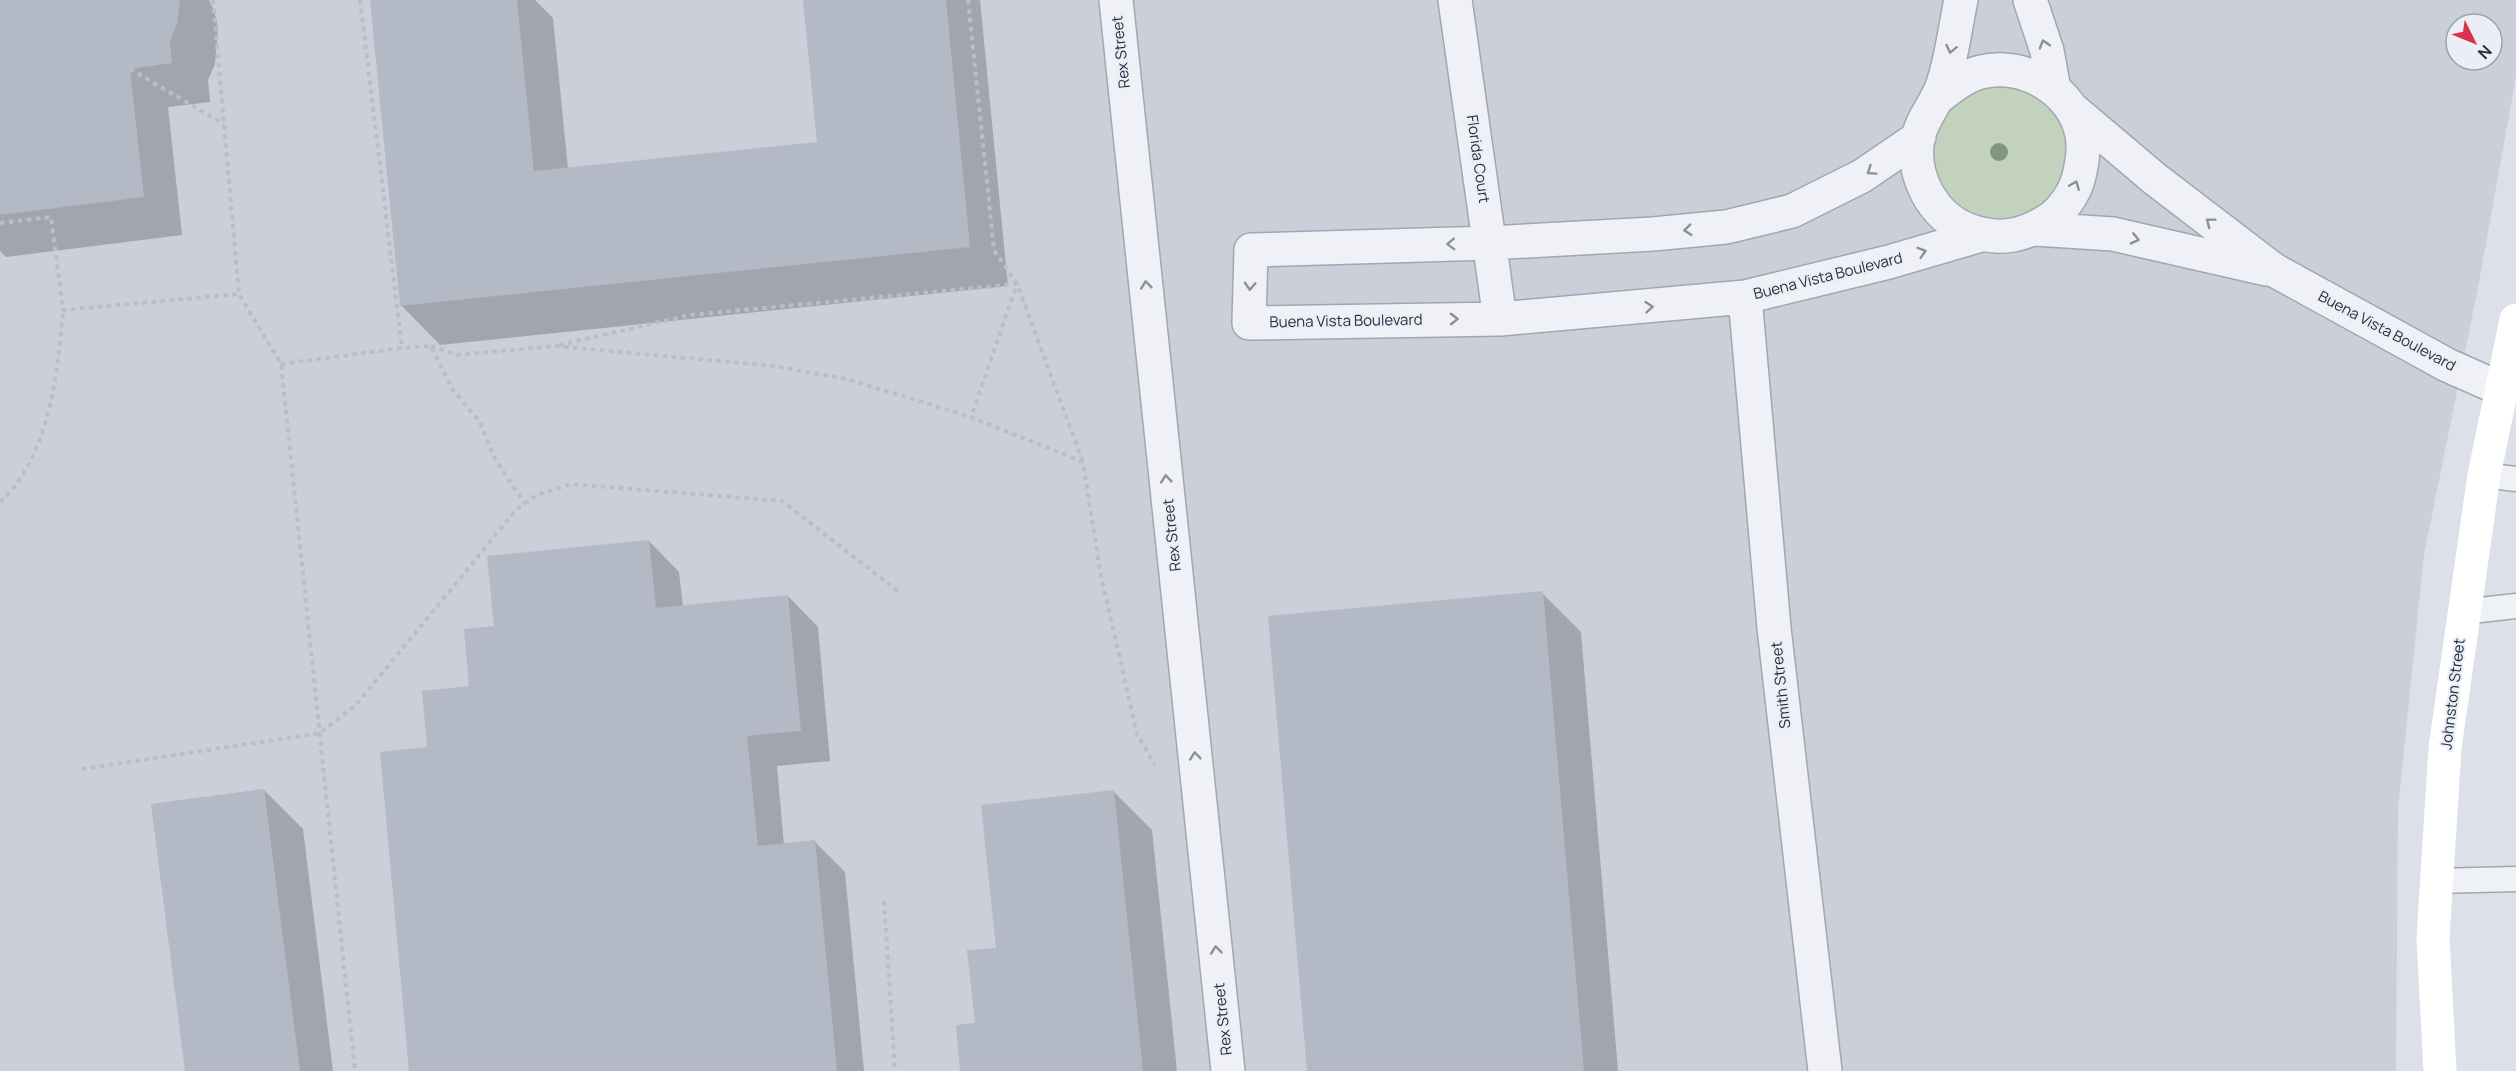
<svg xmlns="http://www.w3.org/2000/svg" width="2516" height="1071" viewBox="0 0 2516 1071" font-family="Manrope,sans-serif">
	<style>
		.built { fill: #cacfda; fill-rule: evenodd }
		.green { fill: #c2d2bc }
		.shadow { fill: #0003 }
		.building { fill: #b3b9c5 }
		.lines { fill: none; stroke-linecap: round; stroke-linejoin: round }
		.service-casing { stroke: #a1a7b2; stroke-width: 27 }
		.minor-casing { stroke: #a1a7b2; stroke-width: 36 }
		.path { stroke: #babec6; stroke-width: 4; stroke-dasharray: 4.5 4.5; stroke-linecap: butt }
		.service { stroke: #eff1f6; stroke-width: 24 }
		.minor { stroke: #eff1f6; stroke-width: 33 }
		.secondary { stroke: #fff; stroke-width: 33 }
		.tree { fill: #829783 }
		.oneway { stroke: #8a909a }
		.labels { text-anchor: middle; stroke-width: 4.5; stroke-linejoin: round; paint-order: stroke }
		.street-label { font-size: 15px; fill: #242e3f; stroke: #ebeff5 }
	</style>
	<rect width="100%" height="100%" fill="#dce0e8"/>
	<path class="built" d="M 0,0 L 2516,0 L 2516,77 L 2479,282 L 2424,555 L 2398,808 L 2396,1071 L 0,1071 ZM 2456,24 L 2492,24 L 2492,60 L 2456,60 Z"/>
	<path class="green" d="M1933 154a67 67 0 1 1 134 0a67 67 0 1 1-134 0Z"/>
	<path class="shadow" d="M 0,0 L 209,0 L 214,10 L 218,28 L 215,64 L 208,80 L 210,102 L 168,107 L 182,235 L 6,257 L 0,251 Z
		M 372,0 L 535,0 L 553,18 L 568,169 L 819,143 L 805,0 L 980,0 L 1008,286 L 440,345 L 402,306 Z
		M 649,541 L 679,572 L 683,607 L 788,596 L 818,627 L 830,761 L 777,766 L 784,845 L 815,842 L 845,872 L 864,1071 L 411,1071 L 429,749 L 471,688 L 496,627 Z
		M 1542,593 L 1581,632 L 1618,1071 L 1308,1071 Z
		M 264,790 L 303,829 L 333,1071 L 186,1071 Z
		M 1113,791 L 1152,830 L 1177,1071 L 962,1071 L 997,949 Z"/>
	<path class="building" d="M 0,0 L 180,0 L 177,24 L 170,41 L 172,63 L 130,69 L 144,197 L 0,215 Z
		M 370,0 L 517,0 L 534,171 L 817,142 L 803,0 L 946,0 L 970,247 L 400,306 Z
		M 649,540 L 656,608 L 788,595 L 801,731 L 747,736 L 758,846 L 815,840 L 837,1071 L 409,1071 L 380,752 L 427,747 L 422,691 L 469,686 L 464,629 L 494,626 L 487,556 Z
		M 1543,591 L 1584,1071 L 1307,1071 L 1268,616 Z
		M 264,789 L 300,1071 L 185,1071 L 151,804 Z
		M 1114,790 L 1143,1071 L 960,1071 L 956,1025 L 975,1023 L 967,950 L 996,948 L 981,805 Z"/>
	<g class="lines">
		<g class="service-casing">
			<path id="service" d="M 2484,475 L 2516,479
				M 2463,612 L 2516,606
				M 2435,881 L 2516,879"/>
		</g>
		<g class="minor-casing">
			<path id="minor" d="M 1116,0 L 1228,1071
				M 1455,0 L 1500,319
				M 2030,0 L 2047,51 L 2054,89
				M 1939,97 C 1952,86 1965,76 1981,72 C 2024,61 2074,91 2082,135 C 2085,150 2082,165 2078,180 C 2074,193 2064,208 2053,217 C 2026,236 2000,242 1968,230 C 1932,216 1911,175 1918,138 C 1922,118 1937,103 1943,84 C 1952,57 1955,28 1961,0
				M 2071,108 L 2155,179 L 2274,270 L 2447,365 L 2501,389
				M 1919,137 L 1862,176 L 1792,211 L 1726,227 L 1653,234 L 1490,243 L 1251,250 L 1249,323 L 1500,319 L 1745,297 L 1889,262 L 1981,235
				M 2035,229 L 2113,234 L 2266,269
				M 1745,297 L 1774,628 L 1825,1071"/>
		</g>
		<path class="path" d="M 213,0 L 239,294 L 281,364 L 355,1071
			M 360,0 L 402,348
			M 968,0 L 994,250 L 1017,284 L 1083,462
			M 130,69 L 224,124
			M 0,223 L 51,217 L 63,310 L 239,294
			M 559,345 L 690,315 L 1017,284 L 971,417
			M 431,346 L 457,355 L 555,346 L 773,366 L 847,379 L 971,417 L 1083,462 L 1100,571 L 1137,734 L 1155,765
			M 281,364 L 402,348 L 431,346 L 453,390 L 480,422 L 495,459 L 525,504
			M 0,502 C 49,458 58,372 63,310
			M 82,769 L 320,733 L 356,705 L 517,509 L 537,495 L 571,484 L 782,501 L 899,592
			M 884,901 L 895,1071"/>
		<use href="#service" class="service"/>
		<use href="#minor" class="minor"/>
		<path class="secondary" d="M 2440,1071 L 2433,938 L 2445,748 L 2484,475 L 2516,320"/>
	</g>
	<circle class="tree" cx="1999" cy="152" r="9"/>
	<defs><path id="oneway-chevron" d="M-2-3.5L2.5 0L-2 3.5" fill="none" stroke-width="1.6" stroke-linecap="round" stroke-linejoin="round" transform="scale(1.5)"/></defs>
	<g class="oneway">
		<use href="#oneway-chevron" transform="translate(2044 44) rotate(-107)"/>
		<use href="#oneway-chevron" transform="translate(1951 49) rotate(102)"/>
		<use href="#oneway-chevron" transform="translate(1871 171) rotate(145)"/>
		<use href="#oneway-chevron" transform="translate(2075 185) rotate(-68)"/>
		<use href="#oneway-chevron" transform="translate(2210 222) rotate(-143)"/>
		<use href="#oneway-chevron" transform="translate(1688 230) rotate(174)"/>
		<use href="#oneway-chevron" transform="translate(2135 239) rotate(13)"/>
		<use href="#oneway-chevron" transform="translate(1451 244) rotate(178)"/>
		<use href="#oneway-chevron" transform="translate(1922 252) rotate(-16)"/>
		<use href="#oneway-chevron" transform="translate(1146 285) rotate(-96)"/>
		<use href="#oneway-chevron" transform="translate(1250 286) rotate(92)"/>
		<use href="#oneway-chevron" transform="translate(1649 307) rotate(-5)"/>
		<use href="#oneway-chevron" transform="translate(1454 319) rotate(-1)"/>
		<use href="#oneway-chevron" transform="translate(1166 479) rotate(-96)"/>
		<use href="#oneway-chevron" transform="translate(1195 756) rotate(-96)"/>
		<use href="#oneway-chevron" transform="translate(1216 950) rotate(-96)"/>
	</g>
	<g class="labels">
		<g class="street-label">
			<text transform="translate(1121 52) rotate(-96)" y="5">Rex Street</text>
			<text transform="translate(1478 159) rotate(82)" y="5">Florida Court</text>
			<text transform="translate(1828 276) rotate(-14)" y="5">Buena Vista Boulevard</text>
			<text transform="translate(1346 321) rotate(-1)" y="5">Buena Vista Boulevard</text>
			<text transform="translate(2387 331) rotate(28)" y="5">Buena Vista Boulevard</text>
			<text transform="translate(1172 535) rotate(-96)" y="5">Rex Street</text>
			<text transform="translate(1781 685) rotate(-96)" y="5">Smith Street</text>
			<text transform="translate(2453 694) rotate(-83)" y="5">Johnston Street</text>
			<text transform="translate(1223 1019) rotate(-96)" y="5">Rex Street</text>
		</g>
	</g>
	<g transform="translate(2474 42) rotate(133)"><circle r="28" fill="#ebeff5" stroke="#9ba2ac" stroke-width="1.5"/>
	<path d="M0-4.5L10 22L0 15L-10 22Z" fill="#db324b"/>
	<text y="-9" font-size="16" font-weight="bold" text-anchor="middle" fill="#242e3f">N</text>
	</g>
</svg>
